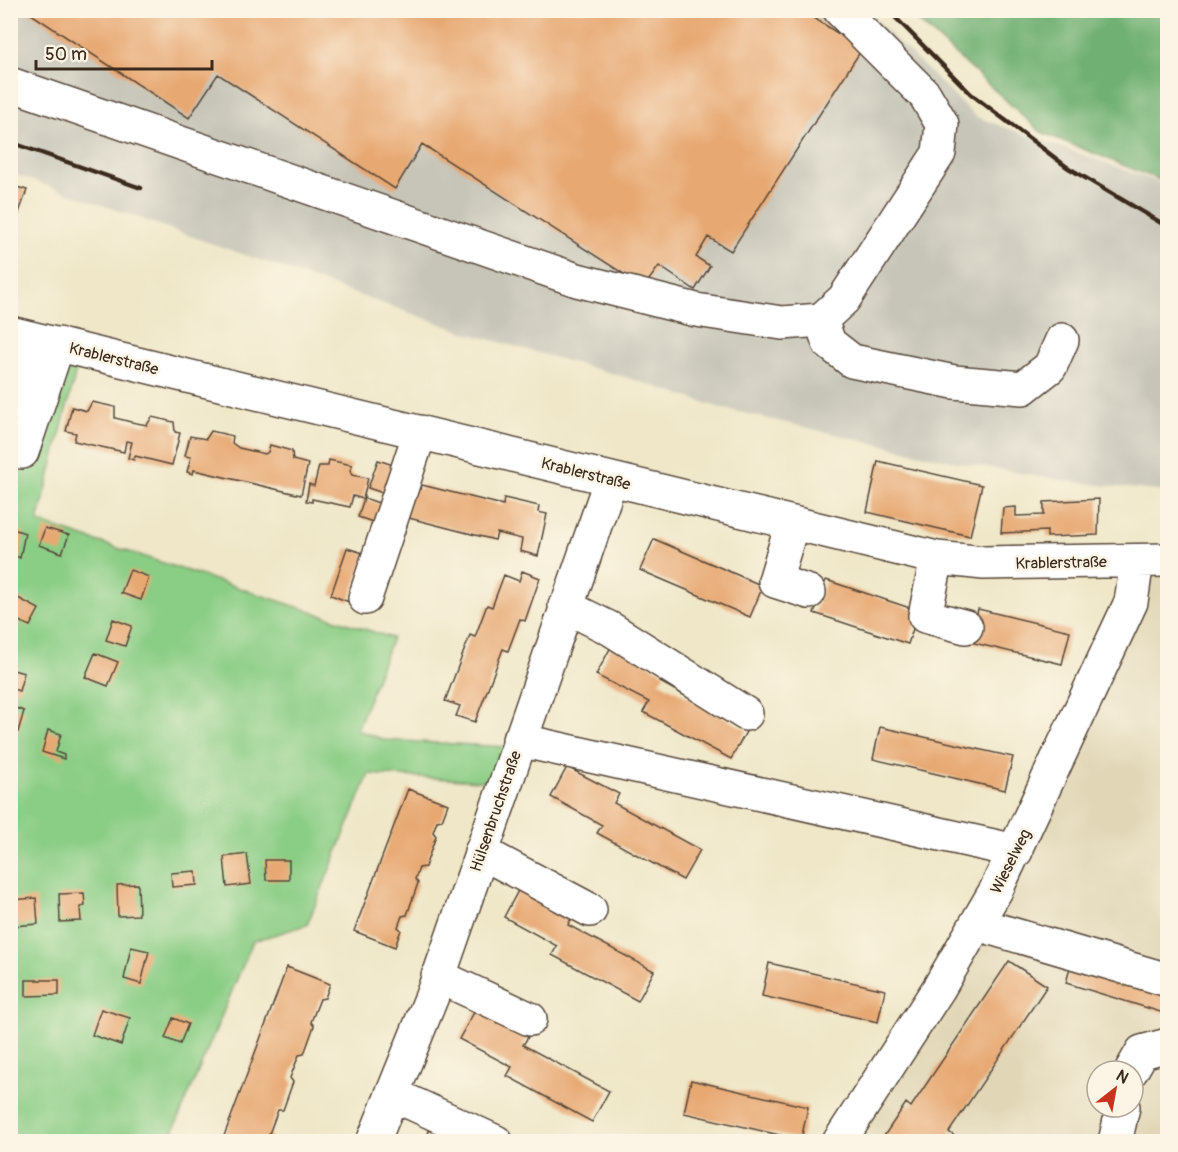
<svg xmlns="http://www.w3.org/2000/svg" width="1178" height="1152" viewBox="0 0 1178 1152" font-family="Pangolin,sans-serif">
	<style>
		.built { fill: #e1d7b7; fill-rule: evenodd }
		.industrial { fill: #c6c5b8 }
		.green { fill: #8acd85; stroke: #627c52; stroke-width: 1.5 }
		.forest { fill: #6fb072; stroke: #556d48; stroke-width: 1.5 }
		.building { fill: #e7a872 }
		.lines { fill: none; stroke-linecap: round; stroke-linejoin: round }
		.minor-casing { stroke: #564638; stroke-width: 36 }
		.minor { stroke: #fff; stroke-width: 33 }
		.rail { stroke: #3b2a1e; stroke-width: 4.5 }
		.labels { text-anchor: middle; stroke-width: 5; stroke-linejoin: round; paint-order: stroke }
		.street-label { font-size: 16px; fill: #3b2a1e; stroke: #fcf5e5 }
	</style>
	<rect width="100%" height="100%" fill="#fcf5e5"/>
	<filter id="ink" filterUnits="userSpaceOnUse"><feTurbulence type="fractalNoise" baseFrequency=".0167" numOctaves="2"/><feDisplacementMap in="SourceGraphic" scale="12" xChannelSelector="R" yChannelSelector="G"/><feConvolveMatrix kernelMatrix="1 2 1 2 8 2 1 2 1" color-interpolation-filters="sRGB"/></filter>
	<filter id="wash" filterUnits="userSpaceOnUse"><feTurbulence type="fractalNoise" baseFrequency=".008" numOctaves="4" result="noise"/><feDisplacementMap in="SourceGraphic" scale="24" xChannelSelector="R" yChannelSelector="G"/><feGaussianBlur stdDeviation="1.35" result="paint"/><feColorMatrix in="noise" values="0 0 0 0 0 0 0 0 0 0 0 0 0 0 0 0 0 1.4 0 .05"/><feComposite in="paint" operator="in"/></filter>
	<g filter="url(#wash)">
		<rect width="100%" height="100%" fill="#efe7c8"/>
		<path class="built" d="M 1167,562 L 1167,1141 L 854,1142 L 1142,584 ZM 1097,1071 L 1133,1071 L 1133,1107 L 1097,1107 Z"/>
		<path class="industrial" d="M 11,11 L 866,11 L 976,117 L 1167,185 L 1167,492 L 1071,482 L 952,461 L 721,408 L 625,377 L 467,333 L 11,173 Z"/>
		<path class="green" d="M 41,346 L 80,355 L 38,522 L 392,638 L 357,730 L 385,740 L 507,747 L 495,782 L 369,774 L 307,925 L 253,941 L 169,1141 L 11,1142 L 10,442 Z"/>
		<path class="forest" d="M 907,11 L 1167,11 L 1167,183 L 1041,132 Z"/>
		<g id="blocks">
			<path class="building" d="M 25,10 L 802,10 L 862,49 L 731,251 L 708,237 L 696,257 L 710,266 L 695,290 L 659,266 L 644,287 L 422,144 L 395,189 L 218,74 L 189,118 Z
				M 10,185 L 27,190 L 11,235 L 10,235 Z
				M 92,402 L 115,407 L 115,418 L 131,422 L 147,425 L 152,417 L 174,422 L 175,432 L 180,433 L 172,465 L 135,456 L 134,460 L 128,458 L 132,442 L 126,441 L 124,452 L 74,441 L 76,433 L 66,431 L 72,407 L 87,411 Z
				M 211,431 L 233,436 L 232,443 L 239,448 L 265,454 L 268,452 L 270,445 L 292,451 L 293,460 L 308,464 L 301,495 L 194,470 L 193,474 L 187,472 L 191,457 L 185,456 L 190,436 L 206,439 Z
				M 329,460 L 352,465 L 350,471 L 352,475 L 368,478 L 363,499 L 353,496 L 350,507 L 312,499 L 312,502 L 306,501 L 309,484 L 314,486 L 319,466 L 328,466 Z
				M 378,460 L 396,466 L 386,494 L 368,488 Z
				M 878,461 L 982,485 L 970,536 L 867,512 Z
				M 422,485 L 503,505 L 504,498 L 539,506 L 538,512 L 547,514 L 538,556 L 520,551 L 522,539 L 497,533 L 495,540 L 401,516 L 411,486 L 421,489 Z
				M 364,498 L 382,504 L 376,523 L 358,517 Z
				M 1099,499 L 1098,535 L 1047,537 L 1047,531 L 1001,533 L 1003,508 L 1016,507 L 1016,516 L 1044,515 L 1044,502 Z
				M 10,528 L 25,533 L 20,558 L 10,554 Z
				M 45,528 L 69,535 L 62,553 L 39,545 Z
				M 654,539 L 763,586 L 750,617 L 640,570 Z
				M 347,548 L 366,554 L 349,602 L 331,595 Z
				M 130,570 L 149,577 L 141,600 L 121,593 Z
				M 522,571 L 540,578 L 525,621 L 520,619 L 508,651 L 503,649 L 475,722 L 456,716 L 460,706 L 445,701 L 470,635 L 475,637 L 487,605 L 492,607 L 504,575 L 519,581 Z
				M 826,580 L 919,611 L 908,644 L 814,613 Z
				M 18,598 L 39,609 L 30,626 L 10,617 Z
				M 978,609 L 1070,631 L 1062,664 L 970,642 Z
				M 113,619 L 132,626 L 125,646 L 106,640 Z
				M 612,645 L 665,673 L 660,682 L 747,730 L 731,759 L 643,712 L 649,702 L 596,675 Z
				M 95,653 L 118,662 L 108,686 L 85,677 Z
				M 10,669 L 24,673 L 19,691 L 10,688 Z
				M 10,706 L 24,711 L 18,732 L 10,730 Z
				M 880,727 L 1013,757 L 1005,790 L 873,759 Z
				M 48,730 L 61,734 L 56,752 L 64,755 L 64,759 L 42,752 Z
				M 567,767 L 619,794 L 614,803 L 700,850 L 683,880 L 597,833 L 602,825 L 551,797 Z
				M 408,789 L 448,804 L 442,820 L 437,821 L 433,832 L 436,836 L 425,867 L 419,868 L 415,879 L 418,883 L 407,915 L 402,916 L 398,927 L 401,930 L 395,947 L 354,931 Z
				M 247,854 L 251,884 L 227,887 L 224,857 Z
				M 265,860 L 289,860 L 289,880 L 266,880 Z
				M 196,871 L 197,885 L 172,887 L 171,873 Z
				M 138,884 L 139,915 L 118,916 L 117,885 Z
				M 520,887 L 573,915 L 568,925 L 654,971 L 638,1001 L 552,955 L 557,946 L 504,917 Z
				M 84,893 L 85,906 L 80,907 L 81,921 L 60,922 L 59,894 Z
				M 36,898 L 38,924 L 13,926 L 11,900 Z
				M 131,947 L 149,951 L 141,984 L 124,979 Z
				M 1009,961 L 1047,986 L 949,1132 L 963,1142 L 880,1142 L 906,1103 L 911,1107 Z
				M 769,963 L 885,990 L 878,1022 L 762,996 Z
				M 1071,964 L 1167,994 L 1167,1014 L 1066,983 Z
				M 287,967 L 330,984 L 325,998 L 320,999 L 311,1022 L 314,1026 L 304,1054 L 299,1055 L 290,1078 L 293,1082 L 283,1110 L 278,1110 L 269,1134 L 272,1138 L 271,1142 L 239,1142 L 224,1136 Z
				M 26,980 L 59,980 L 59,995 L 26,996 Z
				M 101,1009 L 130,1018 L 121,1045 L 92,1035 Z
				M 476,1009 L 528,1037 L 523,1045 L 609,1091 L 592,1122 L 507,1076 L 512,1067 L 459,1039 Z
				M 173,1018 L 188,1024 L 180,1044 L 165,1038 Z
				M 691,1080 L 808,1107 L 801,1140 L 684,1113 Z
				M 431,1128 L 456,1142 L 423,1142 Z"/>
		</g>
	</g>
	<g filter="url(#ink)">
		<use href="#blocks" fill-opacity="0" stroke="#564638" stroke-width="1.5"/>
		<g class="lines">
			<g class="minor-casing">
				<path id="minor" d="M 10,84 L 577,280 L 696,310 L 782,323 L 821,320 L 844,299 L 939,153 L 942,124 L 925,95 L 840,10
					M 821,320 L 829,343 L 852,361 L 954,382 L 1023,388 L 1050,367 L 1062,340
					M 10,333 L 937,558 L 984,563 L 1168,560
					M 10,403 L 34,339
					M 22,452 L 58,344
					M 792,524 L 775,581 L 809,592
					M 937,558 L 925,616 L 966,627
					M 365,598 L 420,432
					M 565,606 L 611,629 L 746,714
					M 519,740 L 1016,851
					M 481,852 L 590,910
					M 977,924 L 1168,980
					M 438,976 L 530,1019
					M 1131,1071 L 1142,1052 L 1168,1045
					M 392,1094 L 496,1142
					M 373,1142 L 432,996 L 611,479
					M 839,1142 L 939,988 L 996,890 L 1131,602 L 1137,561
					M 1115,1142 L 1123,1107"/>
			</g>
			<use href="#minor" class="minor"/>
			<path class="rail" d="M 888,10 L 971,94 L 1067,167 L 1168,227
				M 10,142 L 141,188"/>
		</g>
	</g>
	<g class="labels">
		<g class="street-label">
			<text transform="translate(114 358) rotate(14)" y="6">Krablerstraße</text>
			<text transform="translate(586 473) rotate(14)" y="6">Krablerstraße</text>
			<text transform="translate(1061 562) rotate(-1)" y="6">Krablerstraße</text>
			<text transform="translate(495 811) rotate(-71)" y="6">Hülsenbruchstraße</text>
			<text transform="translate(1010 861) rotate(-63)" y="6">Wieselweg</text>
		</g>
	</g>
	<rect width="1178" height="1152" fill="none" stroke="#fcf5e5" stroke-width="36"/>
	<g transform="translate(1115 1089) rotate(31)"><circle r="28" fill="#fcf5e5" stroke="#afa495" stroke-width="1.5"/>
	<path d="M0-4.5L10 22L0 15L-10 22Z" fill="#c8321e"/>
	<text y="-9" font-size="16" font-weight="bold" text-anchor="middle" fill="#3b2a1e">N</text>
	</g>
	<path d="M36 60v9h176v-9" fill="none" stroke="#3b2a1e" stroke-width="3"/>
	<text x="45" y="60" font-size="18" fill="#3b2a1e" stroke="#fcf5e5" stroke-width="4.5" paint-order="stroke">50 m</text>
</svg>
